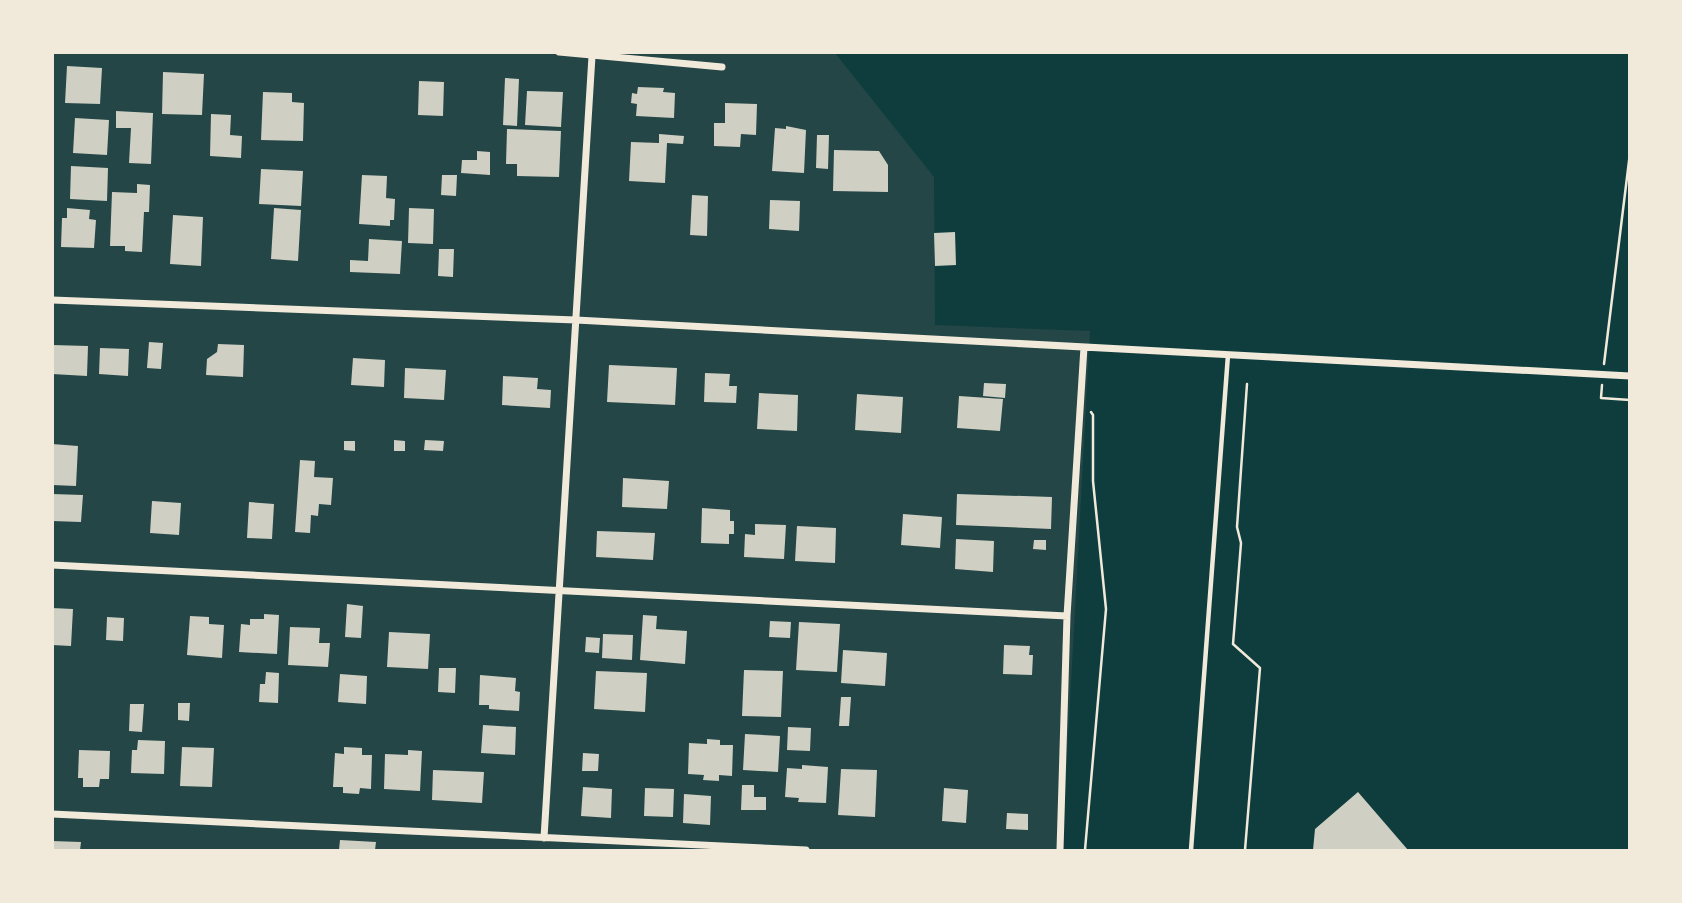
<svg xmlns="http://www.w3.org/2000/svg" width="1682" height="903" viewBox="0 0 1682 903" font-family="Montserrat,sans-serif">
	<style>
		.green { fill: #244646 }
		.building { fill: #cfcfc3 }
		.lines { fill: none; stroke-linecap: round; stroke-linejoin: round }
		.path { stroke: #f1e9da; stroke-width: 2.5 }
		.service { stroke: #f1e9da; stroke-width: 4.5 }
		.minor { stroke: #f1e9da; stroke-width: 7 }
	</style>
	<rect width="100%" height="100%" fill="#0f3d3e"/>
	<path class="green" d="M 52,53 L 835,53 L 934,177 L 935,325 L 1090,331 L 1062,850 L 53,850 Z"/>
	<path class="building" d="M 67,66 L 102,68 L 100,104 L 65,103 Z
		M 163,72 L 204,74 L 202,115 L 162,114 Z
		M 505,78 L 519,79 L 517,126 L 503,125 Z
		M 419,81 L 444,82 L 443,116 L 418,115 Z
		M 638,87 L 664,88 L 663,92 L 675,93 L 674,118 L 636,116 L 637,104 L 631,103 L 632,93 L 637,94 Z
		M 527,91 L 563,92 L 561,127 L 525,125 Z
		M 263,92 L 292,93 L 292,102 L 304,103 L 303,141 L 261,140 Z
		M 725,103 L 757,104 L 756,135 L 741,134 L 740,147 L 714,146 L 714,123 L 725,123 Z
		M 116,111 L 153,113 L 151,164 L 129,163 L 131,128 L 116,128 Z
		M 211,114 L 231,115 L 230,135 L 242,136 L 241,158 L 210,156 Z
		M 75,118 L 109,120 L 107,155 L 73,153 Z
		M 786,126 L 806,130 L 804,173 L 772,171 L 775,128 L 786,129 Z
		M 507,129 L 561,131 L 559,177 L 517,176 L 517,164 L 506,164 Z
		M 659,134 L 684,136 L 683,144 L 667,143 L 665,183 L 629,181 L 631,142 L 659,143 Z
		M 817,135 L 829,135 L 828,169 L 816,168 Z
		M 834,150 L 879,151 L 888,165 L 888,192 L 833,191 Z
		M 477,151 L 490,152 L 490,175 L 461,173 L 462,160 L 477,160 Z
		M 71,166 L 108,168 L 107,201 L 70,199 Z
		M 261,169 L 303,171 L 301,206 L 259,204 Z
		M 362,175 L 387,176 L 386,198 L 395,199 L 394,220 L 390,220 L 390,226 L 359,224 Z
		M 442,175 L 457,175 L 456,196 L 441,195 Z
		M 137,184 L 150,185 L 149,212 L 144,212 L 142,252 L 125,251 L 125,246 L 110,246 L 112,192 L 137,193 Z
		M 692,195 L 708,196 L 707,236 L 690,235 Z
		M 770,200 L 800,201 L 799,231 L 769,229 Z
		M 67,208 L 90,210 L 89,219 L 96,220 L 94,248 L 61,247 L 62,218 L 67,218 Z
		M 274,208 L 301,210 L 298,261 L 271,259 Z
		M 409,208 L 434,209 L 433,244 L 408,243 Z
		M 173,215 L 203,217 L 201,266 L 170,264 Z
		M 955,232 L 956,265 L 935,266 L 934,233 Z
		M 369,239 L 402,241 L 400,274 L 350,272 L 350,260 L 368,261 Z
		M 439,249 L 454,249 L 453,277 L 438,276 Z
		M 149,342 L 163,343 L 161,369 L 147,368 Z
		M 218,344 L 244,345 L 243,377 L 206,375 L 207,359 L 217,352 Z
		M 52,345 L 88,346 L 87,376 L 52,374 Z
		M 100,348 L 129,349 L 128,376 L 99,374 Z
		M 353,358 L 385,360 L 384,387 L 351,385 Z
		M 609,365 L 677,368 L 675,405 L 607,402 Z
		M 405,368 L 446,370 L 444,400 L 404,398 Z
		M 705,373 L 730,374 L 729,386 L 737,386 L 736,403 L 704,402 Z
		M 503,376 L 538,378 L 537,389 L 551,390 L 550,408 L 502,405 Z
		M 984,383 L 1006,384 L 1005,398 L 983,396 Z
		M 759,393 L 798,395 L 797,431 L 757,429 Z
		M 857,394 L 903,397 L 901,433 L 855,430 Z
		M 959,396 L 1003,399 L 1000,431 L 957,428 Z
		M 394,440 L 405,441 L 405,451 L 394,451 Z
		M 425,440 L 444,441 L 443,451 L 424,450 Z
		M 344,441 L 355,441 L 355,451 L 344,450 Z
		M 52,444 L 78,446 L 76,486 L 52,485 Z
		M 300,460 L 315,461 L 314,477 L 333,478 L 331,505 L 319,504 L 318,516 L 311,515 L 310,533 L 295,532 Z
		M 623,478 L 669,481 L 667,509 L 622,507 Z
		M 52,494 L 83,495 L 81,522 L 52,521 Z
		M 957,494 L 1052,497 L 1051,529 L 956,525 Z
		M 152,501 L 181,503 L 179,535 L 150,533 Z
		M 249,502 L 274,504 L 272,539 L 247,538 Z
		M 702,508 L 730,510 L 730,521 L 734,521 L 734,534 L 729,534 L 729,544 L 701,543 Z
		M 903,514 L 942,517 L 940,548 L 901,545 Z
		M 755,524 L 786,525 L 784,559 L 744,557 L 745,534 L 755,535 Z
		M 797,526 L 836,528 L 835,563 L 795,561 Z
		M 597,531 L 655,533 L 653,560 L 596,557 Z
		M 956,539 L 994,541 L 993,572 L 955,569 Z
		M 1034,540 L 1046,540 L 1046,550 L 1033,549 Z
		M 347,604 L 363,606 L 361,638 L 345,637 Z
		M 52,608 L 73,609 L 71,646 L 52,645 Z
		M 264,614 L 279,615 L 277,654 L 239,652 L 241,624 L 250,625 L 250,619 L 264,619 Z
		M 643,615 L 657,616 L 656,629 L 687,631 L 685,664 L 640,660 Z
		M 190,616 L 209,617 L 209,624 L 224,625 L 222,658 L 187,655 Z
		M 107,617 L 124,618 L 123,641 L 106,640 Z
		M 770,621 L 791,622 L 790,638 L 769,637 Z
		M 799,622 L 840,624 L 837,672 L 796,670 Z
		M 290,627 L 320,628 L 319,643 L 330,643 L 328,667 L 288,665 Z
		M 389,632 L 430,634 L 428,669 L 387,667 Z
		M 603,634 L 633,635 L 632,660 L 602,658 Z
		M 586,637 L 600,638 L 599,653 L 585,652 Z
		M 1004,645 L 1030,646 L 1029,655 L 1033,655 L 1032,675 L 1003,674 Z
		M 843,650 L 887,653 L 885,686 L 841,683 Z
		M 439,668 L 456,668 L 455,693 L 438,692 Z
		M 744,670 L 783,671 L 781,717 L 742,716 Z
		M 596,671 L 647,673 L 645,712 L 594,709 Z
		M 266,672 L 279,673 L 278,703 L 259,702 L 260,684 L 265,684 Z
		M 340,674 L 367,676 L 366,704 L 338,702 Z
		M 480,675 L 516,678 L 515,691 L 520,692 L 519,711 L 489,709 L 489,705 L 479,705 Z
		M 841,697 L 851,697 L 849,726 L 839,726 Z
		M 178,703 L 190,703 L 189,721 L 178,720 Z
		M 130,704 L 144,704 L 142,732 L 129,731 Z
		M 483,725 L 516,727 L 515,755 L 481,753 Z
		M 788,727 L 811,728 L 810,751 L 787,750 Z
		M 745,734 L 780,736 L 778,772 L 743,770 Z
		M 707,739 L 720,740 L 720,745 L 733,745 L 732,776 L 719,775 L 719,781 L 703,780 L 704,775 L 688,774 L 689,743 L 707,744 Z
		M 138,740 L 165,741 L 164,774 L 131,773 L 132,750 L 137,750 Z
		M 182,747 L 214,748 L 212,787 L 180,786 Z
		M 344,747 L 362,748 L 362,755 L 372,755 L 371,789 L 360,788 L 359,794 L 343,793 L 343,787 L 333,787 L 335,753 L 344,754 Z
		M 79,750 L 110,751 L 109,779 L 100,779 L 99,787 L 83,787 L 83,778 L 78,778 Z
		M 408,750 L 422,751 L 420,791 L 384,789 L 385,754 L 408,755 Z
		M 583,753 L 599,754 L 598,771 L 582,771 Z
		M 802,765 L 828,767 L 826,803 L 798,802 L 799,798 L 785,797 L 787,768 L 802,769 Z
		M 841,769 L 877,770 L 875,817 L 838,815 Z
		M 433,770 L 484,772 L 482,803 L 432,800 Z
		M 742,785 L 754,785 L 754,797 L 766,797 L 766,810 L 741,810 Z
		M 583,787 L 612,789 L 611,818 L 581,816 Z
		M 645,788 L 674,789 L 673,817 L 644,816 Z
		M 944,788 L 968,790 L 966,823 L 942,821 Z
		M 1358,792 L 1408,850 L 1313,850 L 1315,829 Z
		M 684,794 L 711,796 L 710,825 L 683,823 Z
		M 1007,813 L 1028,814 L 1028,830 L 1006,829 Z
		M 340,840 L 376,842 L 375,850 L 339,850 Z
		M 52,841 L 81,842 L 80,850 L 52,850 Z"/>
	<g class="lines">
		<path class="path" d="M 1604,364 L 1630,153
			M 1602,385 L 1601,398 L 1630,400
			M 1085,850 L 1106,609 L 1093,481 L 1093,415 L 1091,412
			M 1245,850 L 1260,668 L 1233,644 L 1241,543 L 1237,527 L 1247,384"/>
		<path class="service" d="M 1191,850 L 1228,355"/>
		<path class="minor" d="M 559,52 L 722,67
			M 52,300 L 576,320 L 1630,376
			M 52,565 L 1067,616
			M 52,814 L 806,850
			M 544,838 L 592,56
			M 1060,850 L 1067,616 L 1084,347"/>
	</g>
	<rect width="1682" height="903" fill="none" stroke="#f1e9da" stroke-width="108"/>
</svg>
